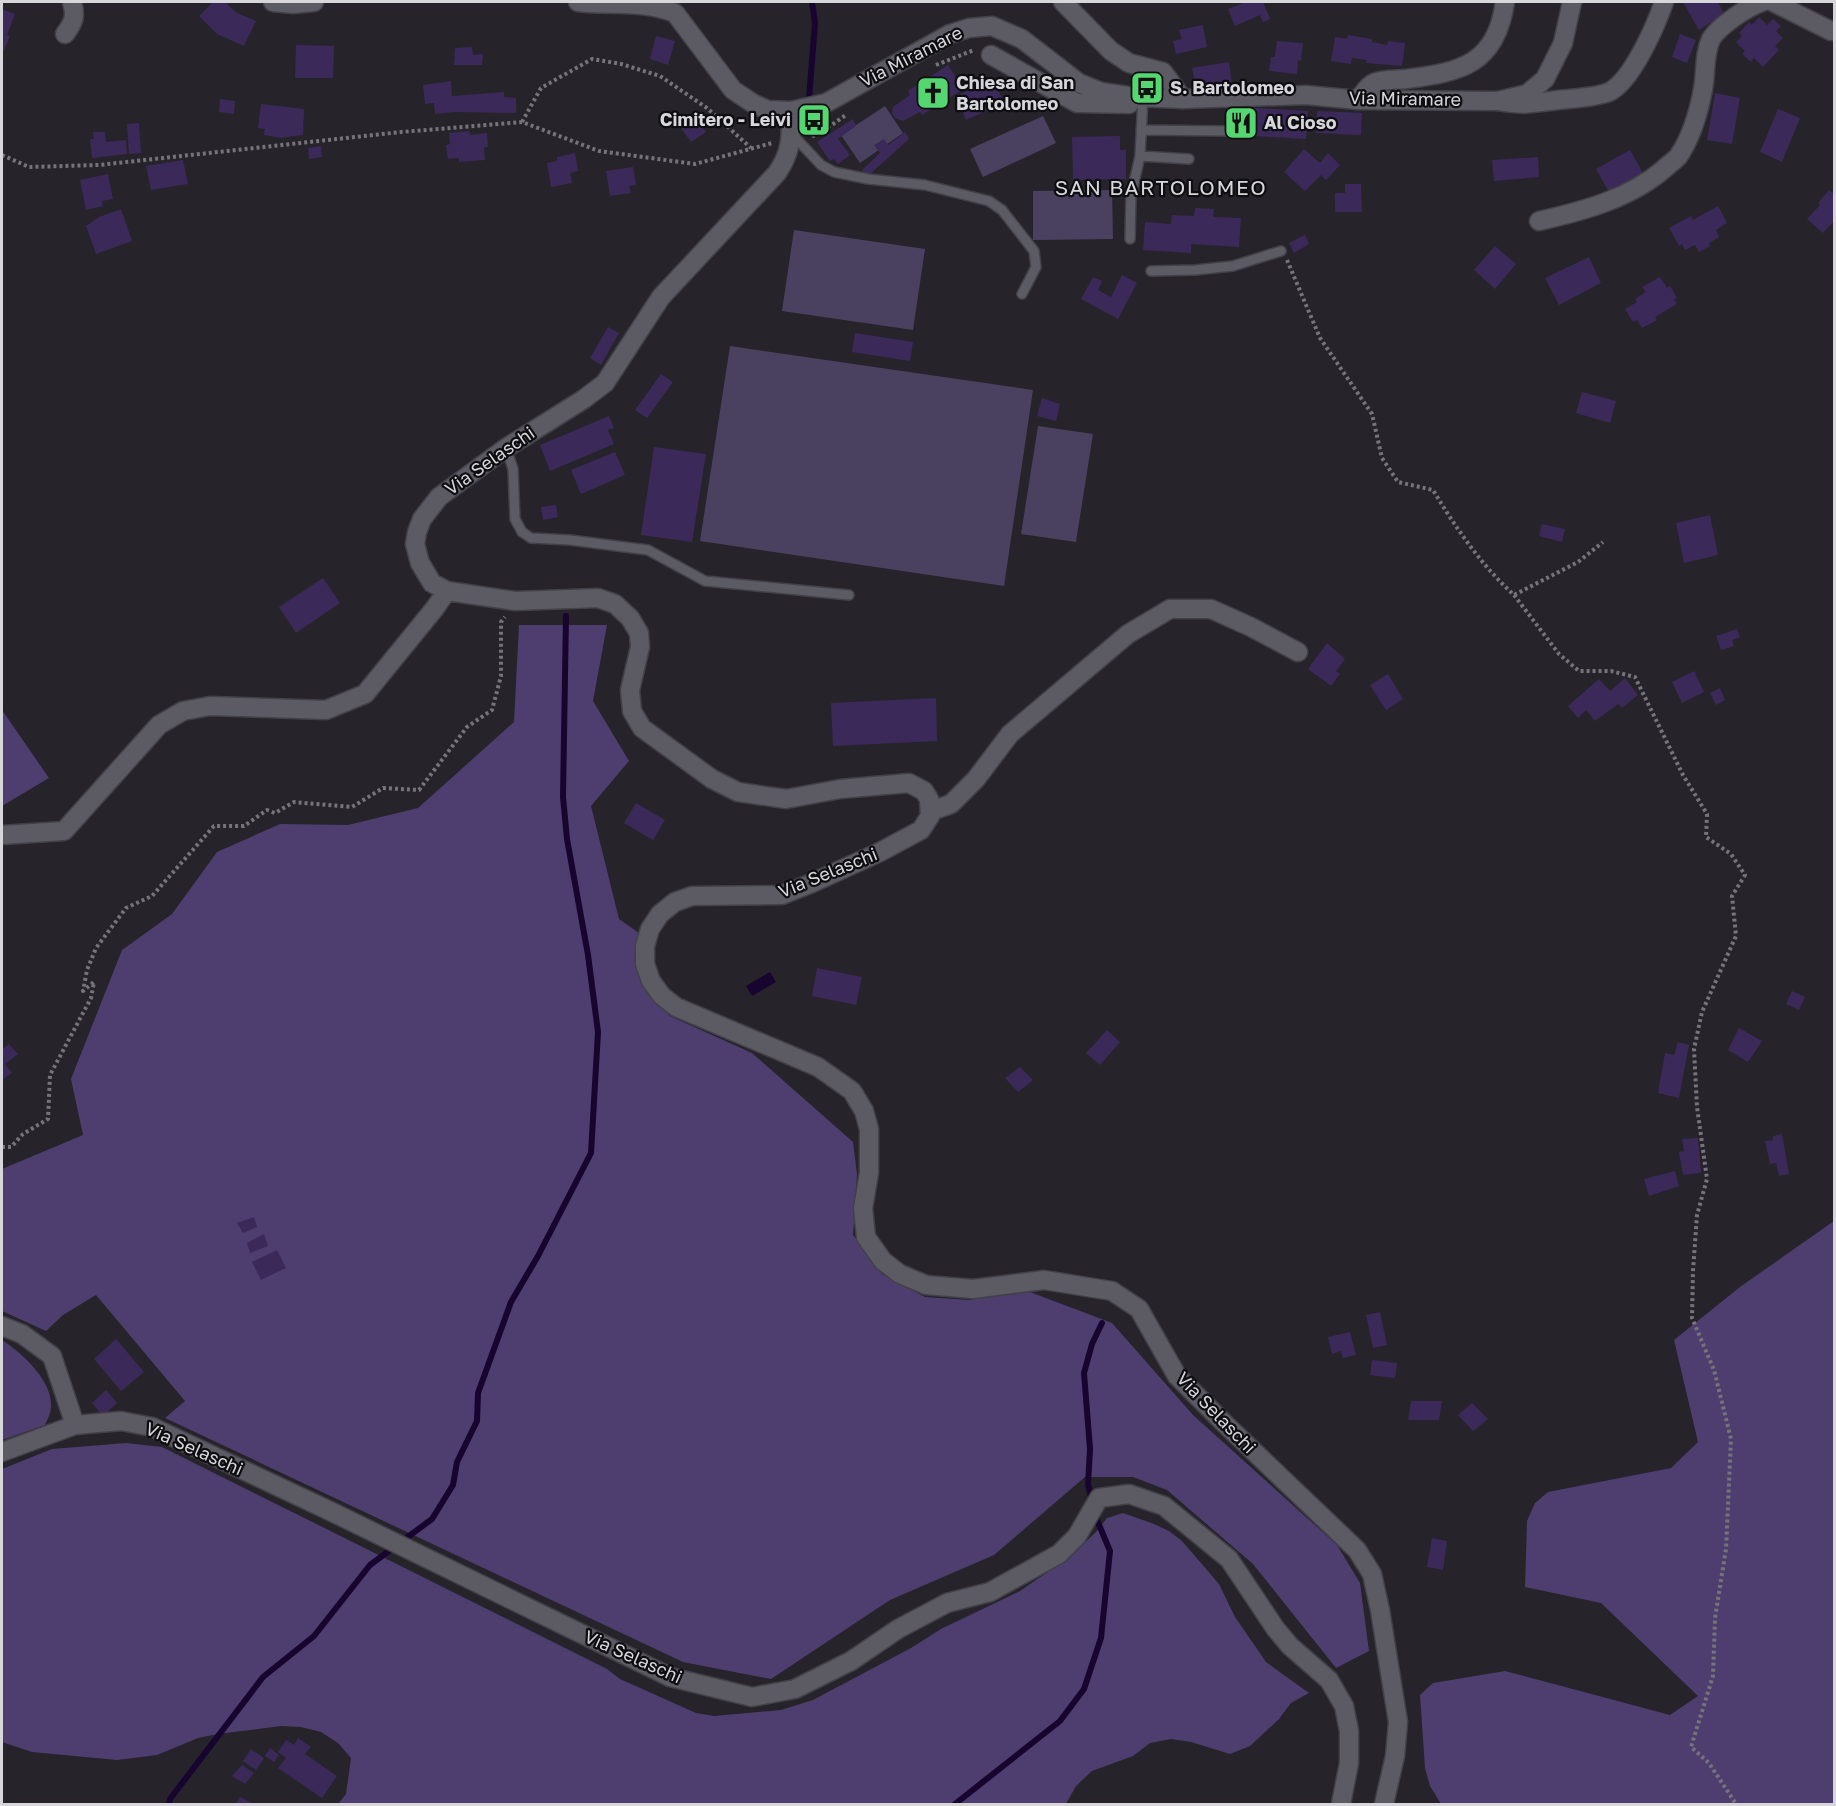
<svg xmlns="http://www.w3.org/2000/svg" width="1836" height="1806" viewBox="0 0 1836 1806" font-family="'Golos Text',sans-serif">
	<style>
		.green { fill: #4a4160 }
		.forest { fill: #4e3e6f }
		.water { fill: #170530 }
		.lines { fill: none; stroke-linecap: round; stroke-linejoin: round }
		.stream { stroke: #170530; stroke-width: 6 }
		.building { fill: #3b2a59 }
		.lane-casing { stroke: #434148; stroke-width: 12 }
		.street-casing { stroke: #434148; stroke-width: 21 }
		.secondary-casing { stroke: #434148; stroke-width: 21 }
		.path { stroke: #76747a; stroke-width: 4; stroke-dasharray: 3 3; stroke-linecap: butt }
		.lane { stroke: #5c5a63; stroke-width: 9 }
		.street { stroke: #5c5a63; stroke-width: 18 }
		.secondary { stroke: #5c5a63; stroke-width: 18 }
		.labels { text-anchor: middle; stroke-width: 4.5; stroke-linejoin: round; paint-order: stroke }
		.street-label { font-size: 18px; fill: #d7d6db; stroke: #0e0d11 }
		.poi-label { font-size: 18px; font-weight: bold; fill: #d7d6db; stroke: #0e0d11; text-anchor: start }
		.quarter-label { font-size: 21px; letter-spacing: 1.5px; fill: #d7d6db; stroke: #0e0d11 }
	</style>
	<rect width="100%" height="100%" fill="#26232b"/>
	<path class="green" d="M 885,106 L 903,133 L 860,163 L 841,135 Z
		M 1043,116 L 1056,143 L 983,177 L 970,149 Z
		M 1112,190 L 1113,239 L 1033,240 L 1033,191 Z
		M 794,230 L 925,249 L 913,330 L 782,311 Z
		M 730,346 L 1033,390 L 1004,586 L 700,541 Z
		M 1038,426 L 1093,434 L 1076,542 L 1021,534 Z"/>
	<path class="forest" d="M 519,625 L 607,625 L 593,701 L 629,761 L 591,806 L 619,919 L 639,933 L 640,964 L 648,990 L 670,1016 L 752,1053 L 853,1142 L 857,1174 L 853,1235 L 882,1274 L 925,1297 L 969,1300 L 1022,1289 L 1112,1323 L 1193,1415 L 1337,1545 L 1360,1583 L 1369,1651 L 1336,1668 L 1253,1564 L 1167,1490 L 1133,1477 L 1085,1477 L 994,1555 L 890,1600 L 771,1679 L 683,1662 L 165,1418 L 185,1401 L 96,1295 L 63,1315 L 46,1331 L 2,1311 L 2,1169 L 83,1135 L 71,1079 L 122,950 L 172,914 L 217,852 L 280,824 L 348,825 L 418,808 L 514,722 Z
		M 2,710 L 49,778 L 2,806 Z
		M 1834,1221 L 1834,1804 L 1441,1804 L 1430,1786 L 1425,1768 L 1420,1695 L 1433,1683 L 1505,1671 L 1670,1715 L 1698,1696 L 1601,1603 L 1525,1587 L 1527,1521 L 1535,1503 L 1548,1492 L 1671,1468 L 1698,1442 L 1674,1340 L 1740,1287 Z
		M 2,1340 C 22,1353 53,1381 51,1407 C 51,1413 47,1420 45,1425 L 2,1440 Z
		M 126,1443 L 162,1447 L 607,1669 L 620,1679 L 696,1713 L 714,1716 L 781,1710 L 813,1700 L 911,1648 L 941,1629 L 1020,1591 L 1068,1558 L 1096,1532 L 1107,1518 L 1123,1513 L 1154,1524 L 1169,1531 L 1182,1541 L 1219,1584 L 1235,1617 L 1266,1662 L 1309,1693 L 1291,1703 L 1279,1719 L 1250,1746 L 1230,1754 L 1191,1742 L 1171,1739 L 1150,1743 L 1133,1756 L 1092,1771 L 1076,1786 L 1066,1804 L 338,1804 L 346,1794 L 351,1758 L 338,1743 L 321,1732 L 301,1727 L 281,1726 L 218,1734 L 198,1738 L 157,1755 L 117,1760 L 32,1752 L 2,1742 L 2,1469 L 52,1449 Z"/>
	<path class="water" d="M 770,972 L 776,982 L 752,996 L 746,986 Z"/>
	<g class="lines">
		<path class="stream" d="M 809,99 L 815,23 L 812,2
			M 1092,1502 L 1088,1484 L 1090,1449 L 1084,1373 L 1092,1344 L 1102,1323
			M 169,1804 L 170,1799 L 263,1677 L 314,1636 L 370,1565 L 432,1519 L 453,1485 L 457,1462 L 477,1421 L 478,1393 L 511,1302 L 538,1256 L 591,1153 L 598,1032 L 588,955 L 567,839 L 563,797 L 566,616
			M 955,1804 L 1060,1721 L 1084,1689 L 1101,1638 L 1110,1551 L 1095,1515"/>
	</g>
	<path class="building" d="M 213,2 L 225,2 L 237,13 L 256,21 L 244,46 L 217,34 L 199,16 Z
		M 1246,2 L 1263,2 L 1270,19 L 1263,22 L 1260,15 L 1235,26 L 1228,9 Z
		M 1683,2 L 1718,2 L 1724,14 L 1699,30 Z
		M 2,9 L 15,14 L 7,35 L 10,36 L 3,53 L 2,52 Z
		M 1759,17 L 1767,25 L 1773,19 L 1781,26 L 1776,31 L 1783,38 L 1775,46 L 1779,50 L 1763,67 L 1754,58 L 1751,62 L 1742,54 L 1745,51 L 1736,42 L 1742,36 L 1739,33 L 1749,22 L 1752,25 Z
		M 1203,25 L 1207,47 L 1176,54 L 1173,41 L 1182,39 L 1179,30 Z
		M 1680,34 L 1696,40 L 1687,63 L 1672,57 Z
		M 1348,35 L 1372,39 L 1372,42 L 1387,45 L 1388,41 L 1405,43 L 1402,66 L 1366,63 L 1367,60 L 1352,58 L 1351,64 L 1331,61 L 1335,37 L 1347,39 Z
		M 656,36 L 675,41 L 668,65 L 650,59 Z
		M 1277,41 L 1303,43 L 1301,61 L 1298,60 L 1297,74 L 1269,71 L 1271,57 L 1275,57 Z
		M 296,45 L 334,46 L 333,78 L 295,78 Z
		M 472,47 L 473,55 L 483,54 L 482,65 L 454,65 L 455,48 Z
		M 1229,62 L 1232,84 L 1196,90 L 1192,68 Z
		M 948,65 L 963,89 L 922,115 L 920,112 L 903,121 L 895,118 L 892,113 L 893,107 L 910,95 L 908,91 Z
		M 993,78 L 1004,103 L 966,120 L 956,96 Z
		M 451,81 L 452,96 L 504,92 L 504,97 L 516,98 L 516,113 L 455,112 L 435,114 L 434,103 L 425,104 L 423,85 Z
		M 1715,93 L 1740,98 L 1732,144 L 1707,140 Z
		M 220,99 L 235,101 L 234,114 L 219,112 Z
		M 261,104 L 304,109 L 303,135 L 281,138 L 264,135 L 265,129 L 258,128 Z
		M 1240,107 L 1308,111 L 1306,139 L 1238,135 Z
		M 1778,109 L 1800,118 L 1782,162 L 1760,152 Z
		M 1317,111 L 1362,113 L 1361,135 L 1316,133 Z
		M 694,114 L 706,132 L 691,142 L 678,124 Z
		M 853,119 L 856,126 L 838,139 L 850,155 L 838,164 L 834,159 L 830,161 L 817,142 Z
		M 139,123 L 141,153 L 129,154 L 127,124 Z
		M 469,131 L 470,135 L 487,133 L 488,147 L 484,147 L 485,160 L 459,162 L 459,158 L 448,159 L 446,145 L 450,144 L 449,133 Z
		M 93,132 L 105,132 L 106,142 L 126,140 L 127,154 L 92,158 L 90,139 L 94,139 Z
		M 905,132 L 909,139 L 868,176 L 862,170 L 880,153 L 874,145 L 884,139 L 888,145 Z
		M 1120,136 L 1120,150 L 1126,150 L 1126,179 L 1073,180 L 1072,137 Z
		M 321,146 L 322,157 L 309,159 L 308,148 Z
		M 1304,149 L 1320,163 L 1328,153 L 1340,165 L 1326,180 L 1321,175 L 1305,191 L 1284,172 Z
		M 1630,150 L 1643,173 L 1609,192 L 1596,169 Z
		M 575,153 L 578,171 L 570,173 L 572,183 L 551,187 L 547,163 L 557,161 L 557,157 Z
		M 1538,157 L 1539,177 L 1494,181 L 1492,160 Z
		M 183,160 L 188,184 L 151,190 L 146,166 Z
		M 633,167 L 636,185 L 629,186 L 631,193 L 610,196 L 606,171 Z
		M 108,174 L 113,199 L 102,201 L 103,206 L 86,210 L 80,180 Z
		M 1345,184 L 1361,184 L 1362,212 L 1335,212 L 1335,193 L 1345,193 Z
		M 1829,190 L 1834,194 L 1834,221 L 1823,233 L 1807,219 L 1820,205 L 1818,203 Z
		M 1718,206 L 1727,223 L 1716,230 L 1719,237 L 1709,243 L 1710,246 L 1699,252 L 1695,245 L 1685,250 L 1682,244 L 1679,246 L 1669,228 L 1691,216 L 1693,220 Z
		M 1195,208 L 1214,209 L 1213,217 L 1241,218 L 1239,247 L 1191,244 L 1191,253 L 1143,250 L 1145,222 L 1171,224 L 1172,215 L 1194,216 Z
		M 121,209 L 132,241 L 96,254 L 86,226 L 99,217 Z
		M 1305,235 L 1309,244 L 1294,253 L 1289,243 Z
		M 1495,246 L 1516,264 L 1495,289 L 1474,270 Z
		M 1589,257 L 1601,283 L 1559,305 L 1545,278 Z
		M 1122,275 L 1137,283 L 1118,319 L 1081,299 L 1093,277 L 1102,281 L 1098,290 L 1111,297 Z
		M 1660,277 L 1667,288 L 1670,286 L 1677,298 L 1674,299 L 1677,304 L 1655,317 L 1657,320 L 1642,328 L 1637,320 L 1633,322 L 1625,309 L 1637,302 L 1635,299 L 1646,292 L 1642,287 Z
		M 608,327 L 619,333 L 601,365 L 590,358 Z
		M 855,333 L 913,342 L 910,361 L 852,352 Z
		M 661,374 L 673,382 L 647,418 L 635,410 Z
		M 1582,392 L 1616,401 L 1610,423 L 1576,413 Z
		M 1042,398 L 1060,404 L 1056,421 L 1037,416 Z
		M 609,416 L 614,428 L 608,430 L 614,444 L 550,471 L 540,445 Z
		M 654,447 L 706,454 L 692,542 L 641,535 Z
		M 615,452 L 625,475 L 581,494 L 571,470 Z
		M 556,505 L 558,517 L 543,520 L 541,507 Z
		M 1710,515 L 1718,555 L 1684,563 L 1676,523 Z
		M 1542,524 L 1565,529 L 1562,542 L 1539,536 Z
		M 323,578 L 340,603 L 296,633 L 279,607 Z
		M 1737,629 L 1740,637 L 1732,640 L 1734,646 L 1721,650 L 1716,636 Z
		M 1327,643 L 1345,659 L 1336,671 L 1340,674 L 1331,686 L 1308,669 Z
		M 1694,671 L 1704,692 L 1682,703 L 1672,682 Z
		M 1388,674 L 1403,699 L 1386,710 L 1370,685 Z
		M 1625,678 L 1638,695 L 1622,708 L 1618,704 L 1595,721 L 1586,710 L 1578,718 L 1568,706 L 1599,679 L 1610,691 Z
		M 1720,688 L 1725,700 L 1716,705 L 1710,693 Z
		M 936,698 L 937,741 L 833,746 L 831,703 Z
		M 636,803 L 665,820 L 653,840 L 624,823 Z
		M 817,968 L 862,977 L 856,1005 L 812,996 Z
		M 1792,991 L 1805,997 L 1799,1010 L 1786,1004 Z
		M 1739,1028 L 1762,1041 L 1748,1062 L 1728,1050 Z
		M 1107,1030 L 1120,1042 L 1100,1065 L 1086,1053 Z
		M 1678,1042 L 1689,1045 L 1679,1098 L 1658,1093 L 1665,1053 L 1674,1055 Z
		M 9,1044 L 18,1054 L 5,1064 L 12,1073 L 2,1080 L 2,1049 Z
		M 1020,1067 L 1033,1080 L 1018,1092 L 1005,1078 Z
		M 1782,1134 L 1789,1174 L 1779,1176 L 1776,1163 L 1770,1164 L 1765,1141 L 1773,1140 L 1773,1136 Z
		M 1698,1138 L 1701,1173 L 1683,1175 L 1679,1152 L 1684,1151 L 1682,1139 Z
		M 1675,1171 L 1679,1186 L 1649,1196 L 1644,1179 Z
		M 254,1217 L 257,1227 L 243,1233 L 237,1223 Z
		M 264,1234 L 268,1246 L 250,1253 L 247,1243 Z
		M 277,1250 L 286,1268 L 261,1280 L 252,1262 Z
		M 1380,1312 L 1387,1345 L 1373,1348 L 1366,1315 Z
		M 1350,1332 L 1356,1355 L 1343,1358 L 1341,1351 L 1332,1354 L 1328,1337 Z
		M 116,1339 L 144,1372 L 121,1391 L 94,1359 Z
		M 1372,1360 L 1397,1363 L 1395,1378 L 1370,1375 Z
		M 106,1390 L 117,1403 L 103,1416 L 92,1403 Z
		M 1411,1401 L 1442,1401 L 1439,1420 L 1408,1420 Z
		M 1472,1403 L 1488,1419 L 1473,1431 L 1458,1415 Z
		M 1432,1538 L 1447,1541 L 1443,1570 L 1427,1567 Z
		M 298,1738 L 311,1747 L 305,1754 L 337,1776 L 322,1798 L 278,1768 L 286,1758 L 278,1752 L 286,1740 L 294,1745 Z
		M 270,1748 L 279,1755 L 274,1762 L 265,1756 Z
		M 251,1749 L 264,1758 L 256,1770 L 243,1761 Z
		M 242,1765 L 254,1773 L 245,1784 L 232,1776 Z
		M 240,1797 L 254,1804 L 236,1804 Z"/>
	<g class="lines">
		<g class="lane-casing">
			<path id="lane" d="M 1141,130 L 1227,131
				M 791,133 L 821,165 L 834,172 L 868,179 L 925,185 L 989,201 L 1002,210 L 1034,251 L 1036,267 L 1022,294
				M 1140,156 L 1189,159
				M 1130,239 L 1131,196 L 1140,156 L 1143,97
				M 1151,271 L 1195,270 L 1233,266 L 1281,251
				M 506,448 L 513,469 L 515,519 L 522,532 L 531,538 L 570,540 L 648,550 L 705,581 L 849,595"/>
		</g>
		<g class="street-casing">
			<path id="street" d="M 1063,2 L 1111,51 L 1129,63 L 1163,72 L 1183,99
				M 1773,2 L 1831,31
				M 65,34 C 74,22 76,16 72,2
				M 991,55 L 1077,103 L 1129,104 L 1134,97
				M 1358,100 C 1363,94 1367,86 1374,83 C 1383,79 1397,80 1406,79 C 1462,72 1496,64 1505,2
				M 1498,101 C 1522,106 1535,103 1558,100 C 1574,98 1594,98 1609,92 C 1632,81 1656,25 1664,2
				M 1539,221 C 1583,211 1629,199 1664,169 C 1668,165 1674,161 1678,157 C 1691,138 1699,111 1703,89 C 1706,73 1704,54 1711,39 C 1719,26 1747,7 1762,2
				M 931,811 L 951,804 L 976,779 L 1010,734 L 1128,634 L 1170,609 L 1211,609 L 1251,627 L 1298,652
				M 2,1326 L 22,1334 L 52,1356 L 75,1425"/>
		</g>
		<g class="secondary-casing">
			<path id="secondary" d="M 273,2 L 293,4 L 314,2
				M 578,2 C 611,6 643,0 675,13 L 733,90 L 754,104 L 768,110 L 791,111 L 826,103 L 950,34 L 969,28 L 992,26 L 1022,39 L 1079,83 L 1101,92 L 1134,97 L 1183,99 L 1306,95 L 1358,100 L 1498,101 L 1527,94 L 1545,79 L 1563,43 L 1572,2
				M 791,111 C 791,137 792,151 777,173 L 661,297 L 605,383 L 584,399 L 506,448 L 439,497 L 422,519 L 417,532 L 415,544 L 420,563 L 432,583 L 447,591 L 515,601 L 598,598 L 615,604 L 630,618 L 639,633 L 640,647 L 630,690 L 632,711 L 642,728 L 712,779 L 738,792 L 786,799 L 840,789 L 909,783 L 924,791 L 929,799 L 930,816 L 921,830 L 880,852 L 812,883 L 782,895 L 692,896 L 675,902 L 660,914 L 650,929 L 645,946 L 645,964 L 651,981 L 662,996 L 676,1007 L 818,1067 L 852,1091 L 864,1111 L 869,1129 L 869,1173 L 863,1208 L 866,1237 L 883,1261 L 900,1274 L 926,1285 L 973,1289 L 1044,1280 L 1112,1291 L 1139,1309 L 1177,1376 L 1224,1423 L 1357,1550 L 1372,1574 L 1380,1610 L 1398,1722 L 1395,1756 L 1384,1804
				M 2,835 L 64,831 L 159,725 L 183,711 L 210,706 L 326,710 L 365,694 L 435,608 L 447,591
				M 2,1452 L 75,1425 L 121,1421 L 152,1427 L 330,1511 L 670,1677 L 752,1697 L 795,1689 L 851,1661 L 898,1629 L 947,1603 L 990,1592 L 1059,1554 L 1077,1536 L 1099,1498 L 1129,1494 L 1164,1506 L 1229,1559 L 1275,1628 L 1290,1646 L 1329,1680 L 1344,1706 L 1349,1731 L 1349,1763 L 1341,1804"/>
		</g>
		<path class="path" d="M 936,65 L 974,50
			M 522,122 L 541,88 L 592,59 L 621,64 L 660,76 L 707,108 L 751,148
			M 812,136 L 817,135 L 846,115
			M 2,155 L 29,167 L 99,165 L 401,132 L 522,122 L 599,151 L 695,164 L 772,143
			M 1287,260 L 1320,338 L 1372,414 L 1382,458 L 1398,482 L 1433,490 C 1456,528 1481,565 1514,595 L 1578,562 L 1603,542
			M 1514,595 L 1559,654 L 1579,671 L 1611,671 L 1635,677 L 1683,775 L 1707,814 L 1706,837 L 1731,854 L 1745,875 L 1732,896 L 1736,936 L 1702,1012 L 1694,1049 L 1697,1107 L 1707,1179 L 1697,1215 L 1693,1271 L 1692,1318 L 1714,1370 L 1731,1439 L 1726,1549 L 1715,1618 L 1713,1676 L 1691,1747 L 1709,1763 L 1736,1804
			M 2,1147 L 11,1147 L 23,1134 L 48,1119 L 50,1075 L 91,998 L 94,982 L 83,991 L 87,970 L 96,948 L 126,908 L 152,896 L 214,826 L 244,826 L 267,810 L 275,813 L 294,802 L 352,807 L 383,788 L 419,790 L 467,727 L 492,710 L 501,676 L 501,622 L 505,617"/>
		<use href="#lane" class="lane"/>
		<use href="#street" class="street"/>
		<use href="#secondary" class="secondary"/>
	</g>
	<defs>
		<g id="bus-square" transform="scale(1.725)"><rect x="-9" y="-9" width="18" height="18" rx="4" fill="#56d671" stroke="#0e0d11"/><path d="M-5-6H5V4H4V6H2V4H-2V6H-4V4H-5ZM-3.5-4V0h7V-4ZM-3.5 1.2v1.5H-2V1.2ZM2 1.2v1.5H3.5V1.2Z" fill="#111"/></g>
		<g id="church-square" transform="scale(1.725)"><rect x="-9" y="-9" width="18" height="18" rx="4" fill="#56d671" stroke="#0e0d11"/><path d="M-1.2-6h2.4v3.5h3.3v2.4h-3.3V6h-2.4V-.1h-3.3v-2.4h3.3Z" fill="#111"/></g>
		<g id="restaurant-square" transform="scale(1.725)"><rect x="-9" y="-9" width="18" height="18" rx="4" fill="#56d671" stroke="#0e0d11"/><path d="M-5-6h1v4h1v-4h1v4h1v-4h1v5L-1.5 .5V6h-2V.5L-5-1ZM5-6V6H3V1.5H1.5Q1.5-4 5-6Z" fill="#111"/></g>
	</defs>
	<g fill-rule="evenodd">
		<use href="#bus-square" x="1147" y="88"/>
		<use href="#church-square" x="933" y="93"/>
		<use href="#bus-square" x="814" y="120"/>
		<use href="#restaurant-square" x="1241" y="123"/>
	</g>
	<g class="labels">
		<g class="street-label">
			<text transform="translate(911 57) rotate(-27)" y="6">Via Miramare</text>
			<text transform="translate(1405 99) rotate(1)" y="6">Via Miramare</text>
			<text transform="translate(490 461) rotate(-35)" y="6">Via Selaschi</text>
			<text transform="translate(828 873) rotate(-22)" y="6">Via Selaschi</text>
			<text transform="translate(1216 1413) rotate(46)" y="6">Via Selaschi</text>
			<text transform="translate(194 1449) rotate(24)" y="6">Via Selaschi</text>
			<text transform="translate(633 1657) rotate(24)" y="6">Via Selaschi</text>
		</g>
		<g class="poi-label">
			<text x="956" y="89">Chiesa di San<tspan x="956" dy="21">Bartolomeo</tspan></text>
			<text x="1170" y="94">S. Bartolomeo</text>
			<text x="791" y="126" text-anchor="end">Cimitero - Leivi</text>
			<text x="1264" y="129">Al Cioso</text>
		</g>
		<g class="quarter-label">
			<text x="1161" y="195">SAN BARTOLOMEO</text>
		</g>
	</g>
	<rect width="1836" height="1806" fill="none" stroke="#d7d6db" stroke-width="6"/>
</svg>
